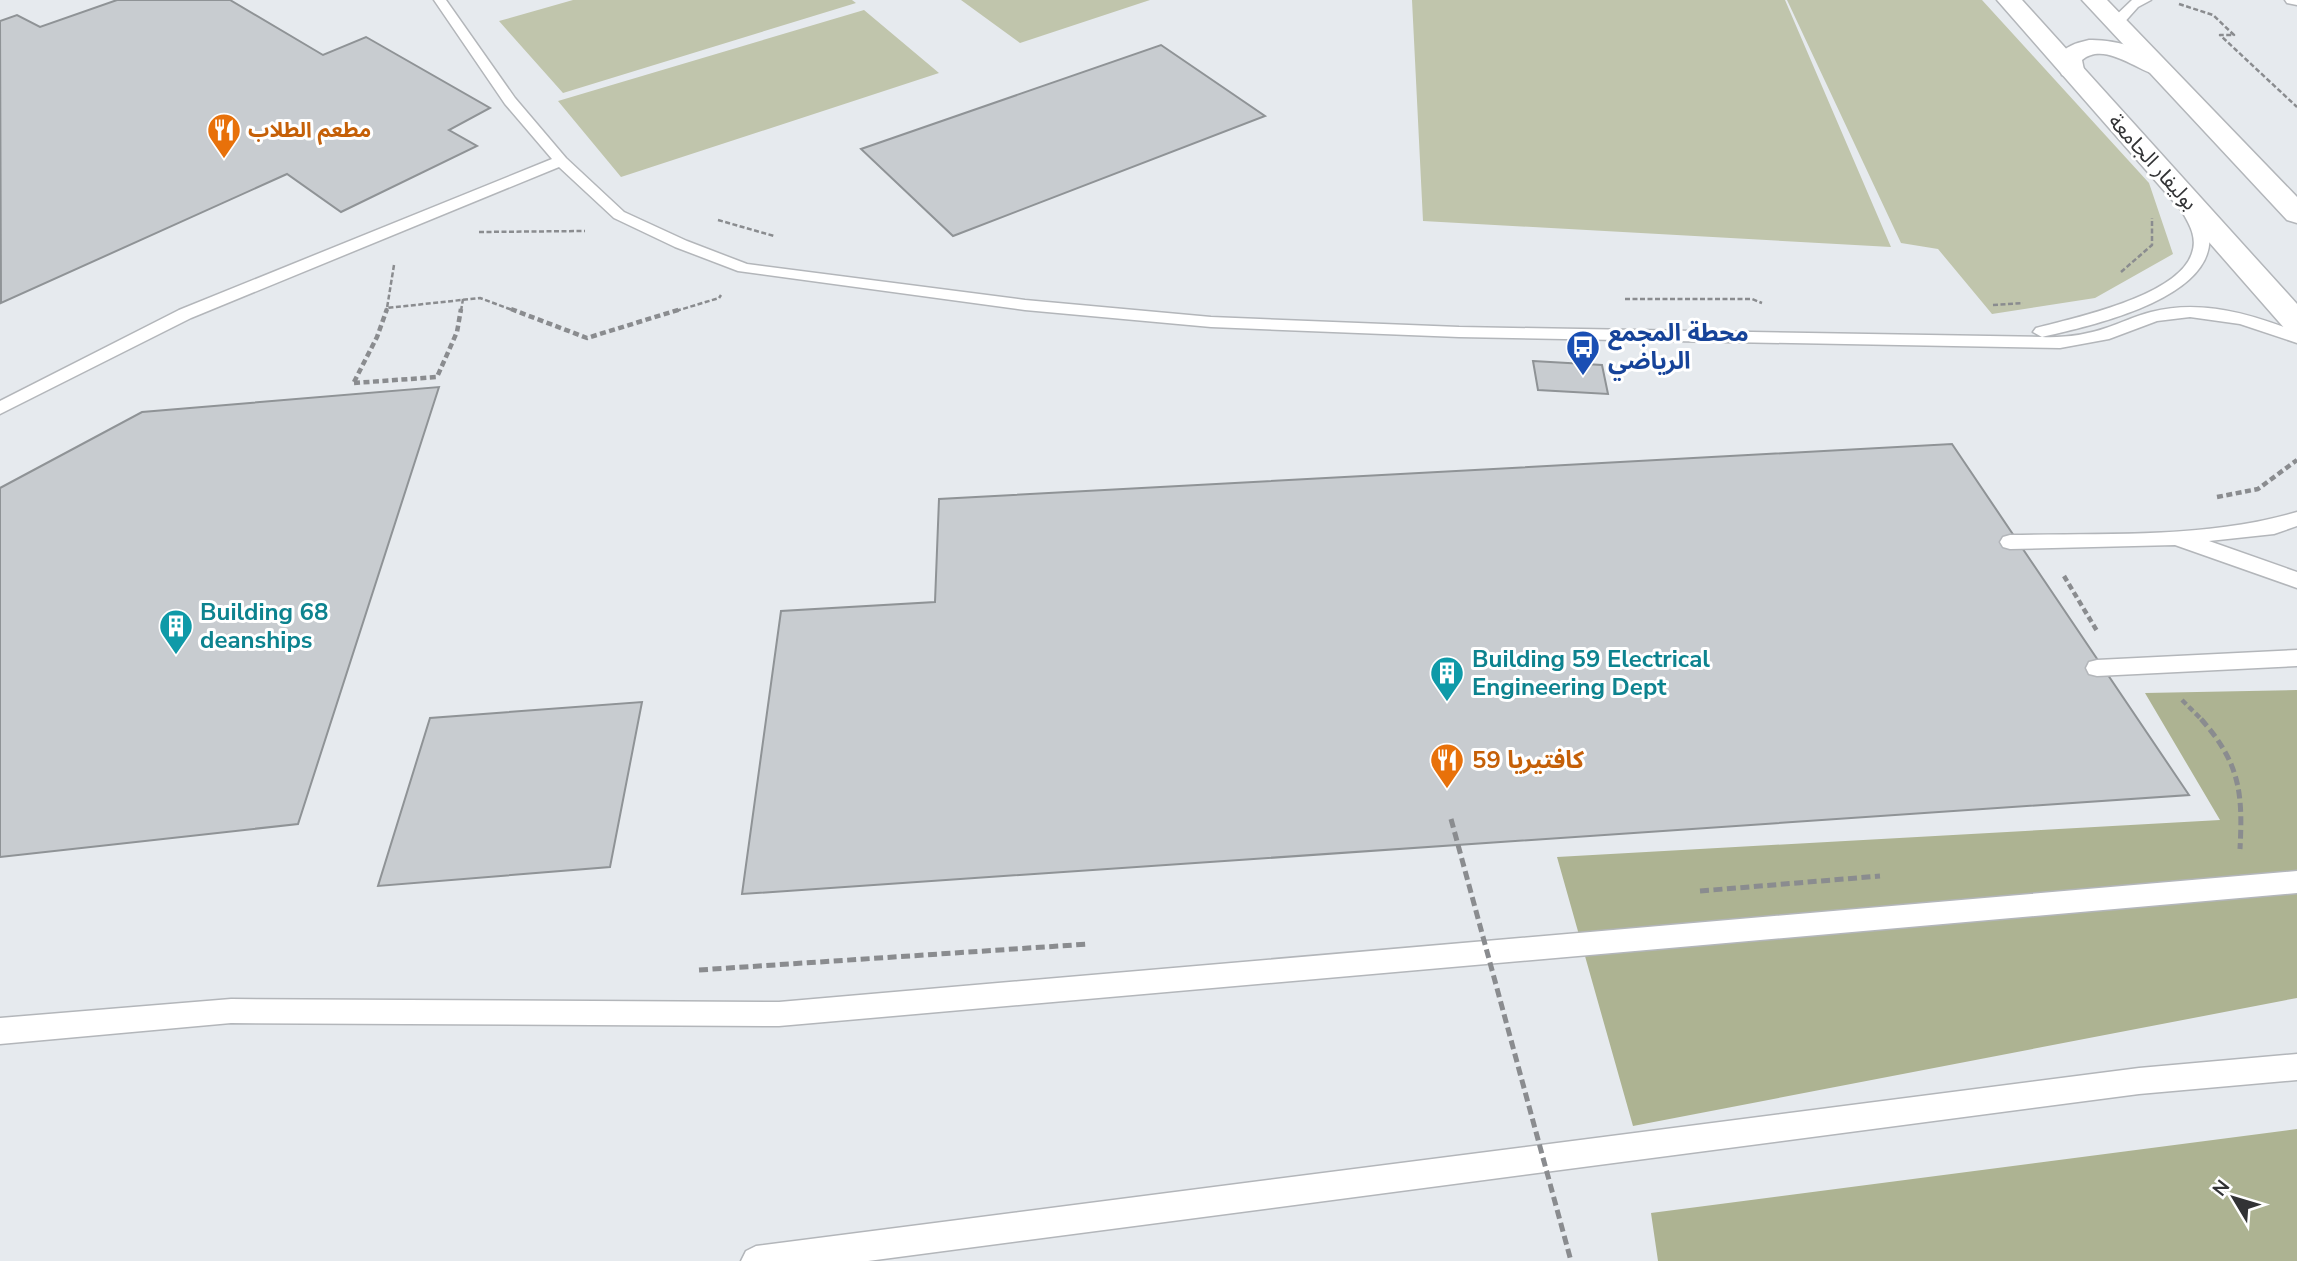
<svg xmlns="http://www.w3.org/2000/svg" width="2297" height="1261" viewBox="0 0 2297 1261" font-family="'Nunito Sans','Noto Sans Arabic',sans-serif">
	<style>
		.green { fill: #c0c5ac }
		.forest { fill: #adb392 }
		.building { fill: #c8ccd0; stroke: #8f9396; stroke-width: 2 }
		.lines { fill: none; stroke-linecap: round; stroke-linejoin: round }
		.service-casing { stroke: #b3b6ba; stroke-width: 3 }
		.minor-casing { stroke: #b3b6ba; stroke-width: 3 }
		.tertiary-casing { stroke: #b3b6ba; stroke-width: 3 }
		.path-far2 { stroke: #8a8c8f; stroke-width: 2.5; stroke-dasharray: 5 2.5; stroke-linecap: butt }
		.path-far1 { stroke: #8a8c8f; stroke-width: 4.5; stroke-dasharray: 6 3.5; stroke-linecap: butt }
		.path { stroke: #8a8c8f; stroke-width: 5; stroke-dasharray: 9 4.5; stroke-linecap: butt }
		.service { fill: #fff; fill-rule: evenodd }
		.minor { fill: #fff; fill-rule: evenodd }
		.tertiary { fill: #fff; fill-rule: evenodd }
		.path-bridge { stroke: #8a8c8f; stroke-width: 5; stroke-dasharray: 9 4.5; stroke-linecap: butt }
		.labels { text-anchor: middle; stroke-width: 6; stroke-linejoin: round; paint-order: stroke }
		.far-food-label { font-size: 21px; font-weight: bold; fill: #c56008; stroke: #fff; text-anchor: start }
		.far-street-label { font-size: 21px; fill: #323335; stroke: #fff }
		.transit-label { font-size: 24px; font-weight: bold; fill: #164399; stroke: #fff; text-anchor: start }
		.culture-label { font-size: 24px; font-weight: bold; fill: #0d838f; stroke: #fff; text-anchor: start }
		.food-label { font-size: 24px; font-weight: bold; fill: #c56008; stroke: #fff; text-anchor: start }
	</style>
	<rect width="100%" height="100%" fill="#e6eaee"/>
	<path class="green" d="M 573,0 L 852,0 L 856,3 L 563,93 L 499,21 Z
		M 961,0 L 1150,0 L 1020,43 Z
		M 1412,0 L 1785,0 L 1891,247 L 1423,221 Z
		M 1787,0 L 1982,0 L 2149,183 L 2173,254 L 2095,298 L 1992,314 L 1938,249 L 1901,243 Z
		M 864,10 L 939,73 L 621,177 L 558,101 Z"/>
	<path class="forest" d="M 2297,690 L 2297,998 L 1633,1126 L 1557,857 L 2220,820 L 2145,693 Z
		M 2297,1129 L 2297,1261 L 1658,1261 L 1651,1213 Z"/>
	<path class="building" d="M 117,0 L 230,0 L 323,55 L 366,37 L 490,108 L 449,130 L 477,146 L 341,212 L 287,174 L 1,303 L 0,21 L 17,15 L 40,27 Z
		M 1161,45 L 1265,116 L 953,236 L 861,149 Z
		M 1533,361 L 1602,365 L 1608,394 L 1538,390 Z
		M 439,387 L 298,824 L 0,857 L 0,488 L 142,412 Z
		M 1952,444 L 2189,795 L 742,894 L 781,611 L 935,602 L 939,499 Z
		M 642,702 L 610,867 L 378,886 L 430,718 Z"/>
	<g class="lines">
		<g class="service-casing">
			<path id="service" d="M 434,0 L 446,0 L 515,98 L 566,158 L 624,212 L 687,241 L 747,264 L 1025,300 L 1211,317 L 1459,327 L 2042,337 L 2033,332 L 2036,328 C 2074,318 2179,296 2192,253 C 2198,236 2188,222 2180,208 L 2188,203 L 2193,205 C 2199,213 2207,224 2209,233 C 2218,299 2089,326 2042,337 C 2063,338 2086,335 2106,328 C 2121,323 2135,316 2151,312 C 2201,299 2251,314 2297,332 L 2297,343 L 2240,324 L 2190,317 L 2157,321 L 2109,339 L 2060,348 L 1459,337 L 1211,327 L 1025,310 L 738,271 L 675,247 L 614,218 L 559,167 L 191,318 L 0,414 L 0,401 L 179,310 L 552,159 L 505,104 Z
				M 2132,0 L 2151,0 L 2138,7 L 2121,26 L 2111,26 L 2111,20 Z
				M 2285,0 L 2297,0 L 2297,5 L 2287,3 Z
				M 2297,512 L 2297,526 L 2274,534 L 2209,541 L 2297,572 L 2297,588 L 2175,545 L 2010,549 L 2003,547 L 2000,542 L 2003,537 L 2010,535 C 2104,533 2206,539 2297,512 Z
				M 2297,650 L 2297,666 L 2097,676 L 2089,674 L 2086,668 L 2089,662 L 2097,660 Z
				M 2297,871 L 2297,893 L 779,1026 L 231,1023 L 0,1044 L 0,1018 L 231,999 L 779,1002 Z
				M 2297,1054 L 2297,1080 L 2139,1094 L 868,1261 L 741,1261 L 746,1251 L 756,1246 L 2139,1068 Z"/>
		</g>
		<g class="minor-casing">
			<path id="minor" d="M 2089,40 C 2111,39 2160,50 2172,69 L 2169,74 L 2160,76 C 2137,71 2105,41 2082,60 L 2084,70 L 2080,75 L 2071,78 L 2062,75 L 2057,58 C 2065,46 2076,43 2089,40 Z"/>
		</g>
		<g class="tertiary-casing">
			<path id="tertiary" d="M 1997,0 L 2022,0 L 2297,304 L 2297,333 L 2286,330 Z
				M 2082,0 L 2107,0 L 2297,197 L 2297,223 L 2287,220 Z"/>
		</g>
		<path class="path-far2" d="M 2179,4 L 2213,15 L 2234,35 L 2220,35 L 2297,107
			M 718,220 L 774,236
			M 479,232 L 585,231
			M 394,265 L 387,308 L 480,298 L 515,311
			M 2121,272 L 2152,245 L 2152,218
			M 1625,299 L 1752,299 L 1762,303
			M 1993,305 L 2023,303
			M 386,311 L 387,308
			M 461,311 L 463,299
			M 676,311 L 719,298 L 721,295"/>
		<path class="path-far1" d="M 511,309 L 587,338 L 681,309
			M 354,382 L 377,337 L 387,309
			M 354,383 L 437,377 L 457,332 L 461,309
			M 2217,497 L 2258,489 L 2297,460
			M 2064,576 L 2097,631
			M 2182,700 L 2203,721"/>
		<path class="path" d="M 2201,719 C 2240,763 2243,793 2240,849
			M 1700,891 L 1880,876
			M 699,970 L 1089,944"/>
		<use href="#service" class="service"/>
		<use href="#minor" class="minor"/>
		<use href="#tertiary" class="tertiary"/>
		<path class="path-bridge" d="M 1451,819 L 1571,1261"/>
	</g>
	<defs>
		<g id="restaurant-pin" transform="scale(1.75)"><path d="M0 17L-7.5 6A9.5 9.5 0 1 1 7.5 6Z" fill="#e8710a" stroke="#fff"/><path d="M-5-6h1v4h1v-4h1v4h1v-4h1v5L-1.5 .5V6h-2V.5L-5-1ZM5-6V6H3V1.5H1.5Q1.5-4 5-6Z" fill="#fff"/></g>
		<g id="bus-pin" transform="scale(1.75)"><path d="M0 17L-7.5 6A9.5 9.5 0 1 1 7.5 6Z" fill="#1a4fb4" stroke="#fff"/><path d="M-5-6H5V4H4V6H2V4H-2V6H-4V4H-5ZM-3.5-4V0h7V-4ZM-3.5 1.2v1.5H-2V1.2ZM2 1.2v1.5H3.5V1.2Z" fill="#fff"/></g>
		<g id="building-pin" transform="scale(1.75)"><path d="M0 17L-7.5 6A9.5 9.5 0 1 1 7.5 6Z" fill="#0f9aa8" stroke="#fff"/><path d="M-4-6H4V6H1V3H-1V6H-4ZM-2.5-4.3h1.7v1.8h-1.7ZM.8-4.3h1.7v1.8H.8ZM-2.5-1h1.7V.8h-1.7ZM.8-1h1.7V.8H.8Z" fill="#fff"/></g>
	</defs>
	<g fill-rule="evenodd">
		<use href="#restaurant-pin" x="224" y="130"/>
		<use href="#bus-pin" x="1583" y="347"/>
		<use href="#building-pin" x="176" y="626"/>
		<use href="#building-pin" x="1447" y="673"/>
		<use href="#restaurant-pin" x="1447" y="760"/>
	</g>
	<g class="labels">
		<g class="far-food-label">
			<text x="248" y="137">مطعم الطلاب</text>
		</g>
		<g class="far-street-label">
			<text transform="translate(2153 162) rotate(48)" y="7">بوليفار الجامعة</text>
		</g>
		<g class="transit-label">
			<text x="1608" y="341">محطة المجمع<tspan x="1608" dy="28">الرياضي</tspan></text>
		</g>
		<g class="culture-label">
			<text x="200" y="620">Building 68<tspan x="200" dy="28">deanships</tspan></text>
			<text x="1472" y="667">Building 59 Electrical<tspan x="1472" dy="28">Engineering Dept</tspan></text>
		</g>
		<g class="food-label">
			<text x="1472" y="768">كافتيريا 59</text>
		</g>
	</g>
	<g transform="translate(2234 1198) rotate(308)" stroke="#ffffff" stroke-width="5" paint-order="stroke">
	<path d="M0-5L12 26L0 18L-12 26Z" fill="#323335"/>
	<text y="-10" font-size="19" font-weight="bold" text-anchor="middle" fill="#323335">N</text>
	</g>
</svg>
